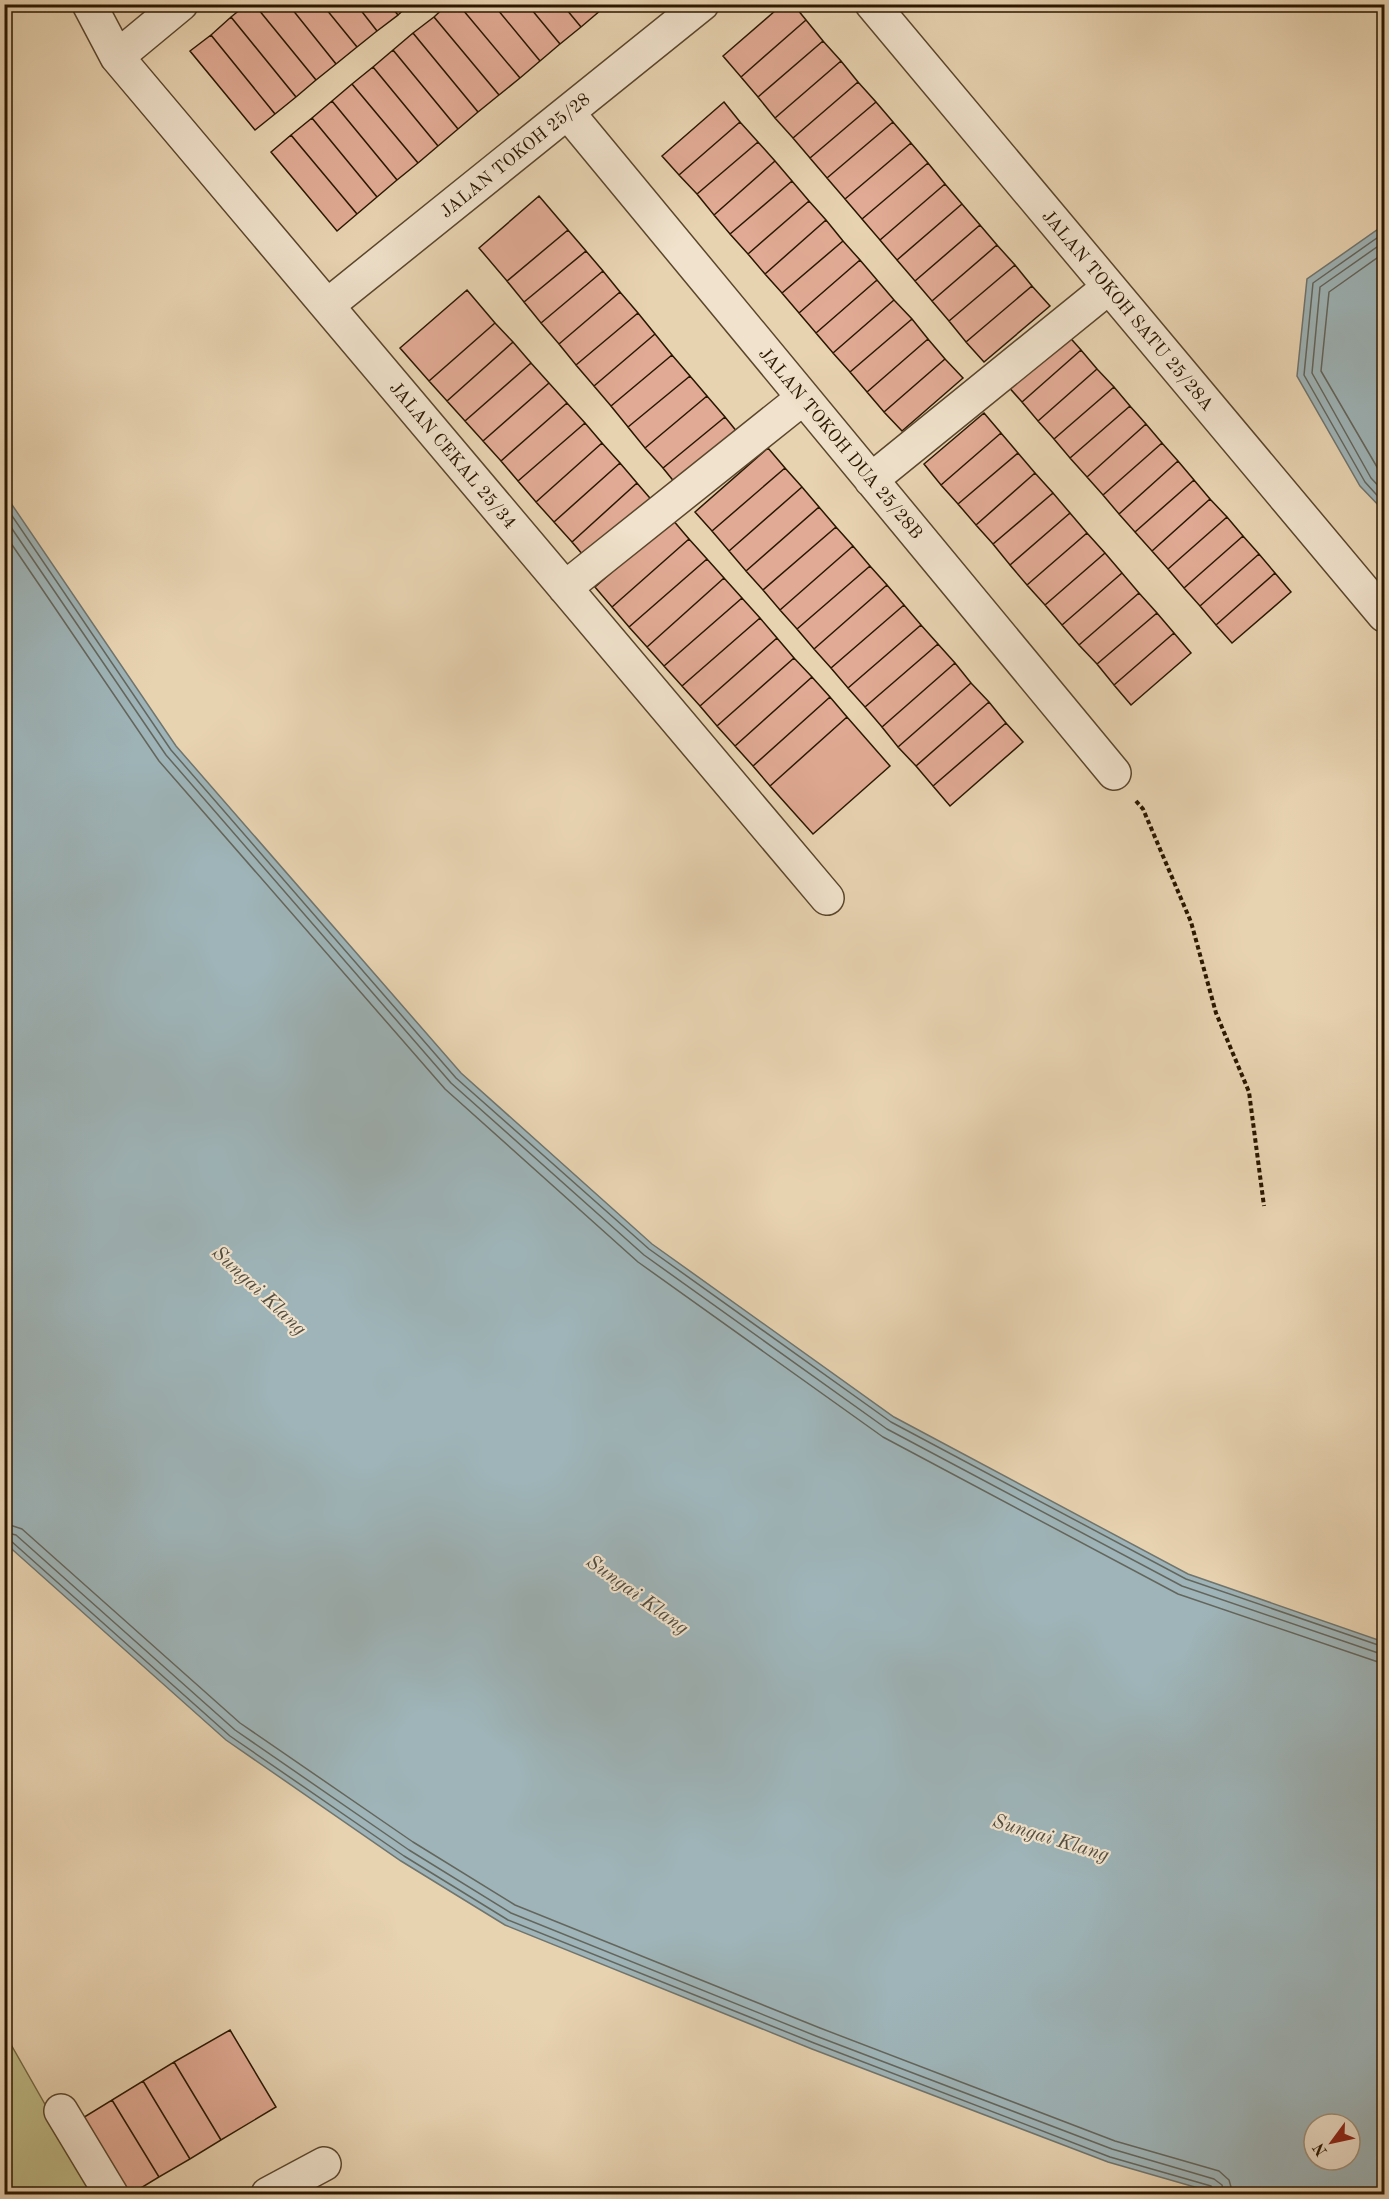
<svg xmlns="http://www.w3.org/2000/svg" width="1389" height="2199" viewBox="0 0 1389 2199" font-family="'Old Standard TT',serif">
	<style>
		.green { fill: #beba86; stroke: #746843; stroke-width: 1.5 }
		.water { fill: #9eb4b8; stroke: #70756e; stroke-width: 1.5; fill-rule: evenodd }
		.lines { fill: none; stroke-linecap: round; stroke-linejoin: round }
		.shore { stroke: #64665c; stroke-width: 1.5 }
		.building { fill: #e1aa94; stroke: #2a1700; stroke-width: 1.5 }
		.minor-casing { stroke: #5a462c; stroke-width: 36 }
		.path { stroke: #2a1700; stroke-width: 4; stroke-dasharray: 4.5 3; stroke-linecap: butt }
		.minor { stroke: #f0e2cc; stroke-width: 33 }
		.labels { text-anchor: middle; stroke-width: 4.5; stroke-linejoin: round; paint-order: stroke }
		.street-label { font-size: 18px; fill: #2a1700; stroke: #f0e2cc }
		.water-label { font-size: 20px; font-style: italic; fill: #534e40; stroke: #f0e2cc }
	</style>
	<rect width="100%" height="100%" fill="#e8d3b1"/>
	<filter id="stains"><feTurbulence type="fractalNoise" baseFrequency=".00333" numOctaves="4"/><feColorMatrix values="0 0 0 0 .2 0 0 0 0 .09 0 0 0 0 .02 0 0 0 .5 -.17"/></filter>
	<radialGradient id="worn" r=".72"><stop offset=".6" stop-color="#630" stop-opacity="0"/><stop offset="1" stop-color="#630" stop-opacity=".3"/></radialGradient>
	<path class="green" d="M 5,2034 L 96,2194 L 5,2194 Z"/>
	<path class="water" d="M 1384,225 L 1384,511 L 1360,486 L 1297,376 L 1307,279 Z
		M 4,493 L 176,746 L 461,1073 L 652,1244 L 894,1417 L 1188,1574 L 1384,1642 L 1384,2194 L 1219,2194 L 1108,2162 L 812,2049 L 505,1925 L 401,1861 L 226,1740 L 5,1543 ZM 1314,2124 L 1350,2124 L 1350,2160 L 1314,2160 Z"/>
	<g class="lines">
		<path class="shore" d="M 1384,233 L 1313,283 L 1304,375 L 1365,482 L 1384,503
			M 1384,242 L 1320,287 L 1312,373 L 1371,478 L 1384,492
			M 1384,253 L 1329,292 L 1321,371 L 1384,479
			M 4,504 L 171,750 L 456,1078 L 649,1249 L 891,1422 L 1186,1579 L 1384,1647
			M 4,517 L 166,755 L 451,1083 L 644,1255 L 887,1429 L 1182,1586 L 1384,1655
			M 4,533 L 159,761 L 445,1089 L 638,1262 L 883,1437 L 1178,1594 L 1384,1664
			M 4,1523 L 22,1529 L 240,1723 L 413,1842 L 515,1905 L 820,2028 L 1115,2141 L 1219,2171 L 1229,2180 L 1233,2194
			M 4,1532 L 16,1535 L 235,1730 L 409,1850 L 511,1913 L 816,2036 L 1112,2149 L 1214,2179 L 1222,2185 L 1224,2194
			M 4,1539 L 11,1541 L 230,1736 L 404,1856 L 508,1920 L 814,2043 L 1110,2157 L 1211,2186 L 1216,2194"/>
	</g>
	<path class="building" d="M 247,4 L 254,4 L 316,80 L 296,97 L 231,17 Z
		M 254,4 L 288,4 L 336,64 L 316,80 Z
		M 288,4 L 322,4 L 357,47 L 336,64 Z
		M 322,4 L 356,4 L 377,31 L 357,47 Z
		M 356,4 L 389,4 L 398,15 L 377,31 Z
		M 389,4 L 410,4 L 398,15 Z
		M 448,4 L 458,4 L 520,78 L 499,95 L 434,17 Z
		M 458,4 L 493,4 L 540,61 L 520,78 Z
		M 493,4 L 527,4 L 560,44 L 540,61 Z
		M 527,4 L 562,4 L 581,27 L 560,44 Z
		M 562,4 L 596,4 L 601,10 L 581,27 Z
		M 783,4 L 793,4 L 806,20 L 741,77 L 723,56 Z
		M 231,17 L 296,97 L 275,114 L 211,35 Z
		M 434,17 L 499,95 L 478,112 L 413,33 Z
		M 806,20 L 823,41 L 758,97 L 741,77 Z
		M 413,33 L 478,112 L 458,129 L 393,50 Z
		M 211,35 L 275,114 L 255,130 L 190,51 Z
		M 823,41 L 841,61 L 775,118 L 758,97 Z
		M 393,50 L 458,129 L 438,146 L 373,67 Z
		M 841,61 L 858,82 L 793,138 L 775,118 Z
		M 373,67 L 438,146 L 418,163 L 352,84 Z
		M 858,82 L 876,102 L 810,158 L 793,138 Z
		M 352,84 L 418,163 L 397,180 L 332,101 Z
		M 332,101 L 397,180 L 377,197 L 312,118 Z
		M 724,102 L 740,122 L 679,175 L 662,156 Z
		M 876,102 L 893,122 L 827,178 L 810,158 Z
		M 312,118 L 377,197 L 357,214 L 291,135 Z
		M 740,122 L 758,142 L 697,194 L 679,175 Z
		M 893,122 L 911,143 L 845,199 L 827,178 Z
		M 291,135 L 357,214 L 337,231 L 271,152 Z
		M 758,142 L 775,161 L 714,215 L 697,194 Z
		M 911,143 L 928,163 L 862,219 L 845,199 Z
		M 775,161 L 792,181 L 730,234 L 714,215 Z
		M 928,163 L 945,184 L 880,240 L 862,219 Z
		M 792,181 L 809,201 L 748,254 L 730,234 Z
		M 945,184 L 962,204 L 897,260 L 880,240 Z
		M 539,196 L 568,230 L 507,281 L 479,248 Z
		M 809,201 L 826,220 L 765,274 L 748,254 Z
		M 962,204 L 980,225 L 915,281 L 897,260 Z
		M 826,220 L 843,241 L 782,293 L 765,274 Z
		M 980,225 L 997,245 L 932,301 L 915,281 Z
		M 568,230 L 586,251 L 524,302 L 507,281 Z
		M 843,241 L 860,260 L 799,313 L 782,293 Z
		M 997,245 L 1015,265 L 949,321 L 932,301 Z
		M 586,251 L 603,271 L 541,323 L 524,302 Z
		M 860,260 L 877,280 L 816,333 L 799,313 Z
		M 1015,265 L 1032,286 L 966,342 L 949,321 Z
		M 603,271 L 620,292 L 559,344 L 541,323 Z
		M 877,280 L 894,300 L 833,353 L 816,333 Z
		M 1032,286 L 1050,306 L 984,362 L 966,342 Z
		M 467,290 L 495,323 L 429,381 L 400,348 Z
		M 620,292 L 638,313 L 576,365 L 559,344 Z
		M 894,300 L 912,319 L 850,372 L 833,353 Z
		M 638,313 L 655,334 L 594,386 L 576,365 Z
		M 912,319 L 928,339 L 867,392 L 850,372 Z
		M 495,323 L 513,342 L 447,401 L 429,381 Z
		M 1065,332 L 1081,350 L 1022,402 L 1006,384 Z
		M 655,334 L 672,355 L 611,406 L 594,386 Z
		M 928,339 L 945,359 L 884,412 L 867,392 Z
		M 513,342 L 531,363 L 465,421 L 447,401 Z
		M 1081,350 L 1097,369 L 1038,421 L 1022,402 Z
		M 672,355 L 690,376 L 628,427 L 611,406 Z
		M 945,359 L 963,378 L 902,431 L 884,412 Z
		M 531,363 L 549,383 L 483,441 L 465,421 Z
		M 1097,369 L 1114,387 L 1054,439 L 1038,421 Z
		M 690,376 L 707,396 L 645,448 L 628,427 Z
		M 549,383 L 567,403 L 501,461 L 483,441 Z
		M 1114,387 L 1130,406 L 1070,458 L 1054,439 Z
		M 707,396 L 725,417 L 663,468 L 645,448 Z
		M 567,403 L 585,423 L 518,481 L 501,461 Z
		M 1130,406 L 1146,424 L 1087,477 L 1070,458 Z
		M 984,413 L 1001,433 L 941,485 L 924,464 Z
		M 725,417 L 742,438 L 680,489 L 663,468 Z
		M 585,423 L 602,443 L 536,502 L 518,481 Z
		M 1146,424 L 1162,443 L 1103,495 L 1087,477 Z
		M 1001,433 L 1018,453 L 958,504 L 941,485 Z
		M 602,443 L 620,463 L 554,522 L 536,502 Z
		M 1162,443 L 1178,461 L 1119,514 L 1103,495 Z
		M 768,448 L 785,468 L 712,531 L 695,512 Z
		M 1018,453 L 1035,473 L 976,525 L 958,504 Z
		M 1178,461 L 1194,480 L 1135,532 L 1119,514 Z
		M 620,463 L 637,483 L 572,542 L 554,522 Z
		M 785,468 L 802,487 L 729,551 L 712,531 Z
		M 1035,473 L 1053,493 L 993,544 L 976,525 Z
		M 1194,480 L 1210,499 L 1152,551 L 1135,532 Z
		M 637,483 L 655,504 L 589,562 L 572,542 Z
		M 802,487 L 819,507 L 746,571 L 729,551 Z
		M 1053,493 L 1070,513 L 1010,565 L 993,544 Z
		M 1210,499 L 1227,517 L 1168,569 L 1152,551 Z
		M 819,507 L 836,527 L 763,590 L 746,571 Z
		M 1070,513 L 1087,533 L 1027,585 L 1010,565 Z
		M 1227,517 L 1243,536 L 1184,588 L 1168,569 Z
		M 672,519 L 689,539 L 612,607 L 595,587 Z
		M 836,527 L 853,546 L 780,610 L 763,590 Z
		M 1087,533 L 1105,553 L 1045,605 L 1027,585 Z
		M 1243,536 L 1259,554 L 1200,606 L 1184,588 Z
		M 689,539 L 707,559 L 629,627 L 612,607 Z
		M 853,546 L 870,566 L 797,629 L 780,610 Z
		M 1105,553 L 1122,573 L 1062,625 L 1045,605 Z
		M 1259,554 L 1275,573 L 1216,625 L 1200,606 Z
		M 707,559 L 724,578 L 647,647 L 629,627 Z
		M 870,566 L 887,585 L 814,649 L 797,629 Z
		M 1122,573 L 1139,593 L 1079,645 L 1062,625 Z
		M 1275,573 L 1291,592 L 1232,643 L 1216,625 Z
		M 724,578 L 742,598 L 664,666 L 647,647 Z
		M 887,585 L 904,605 L 831,668 L 814,649 Z
		M 1139,593 L 1157,613 L 1097,664 L 1079,645 Z
		M 742,598 L 760,618 L 682,686 L 664,666 Z
		M 904,605 L 921,625 L 848,688 L 831,668 Z
		M 1157,613 L 1174,633 L 1114,685 L 1097,664 Z
		M 760,618 L 777,638 L 700,706 L 682,686 Z
		M 921,625 L 938,644 L 865,707 L 848,688 Z
		M 1174,633 L 1191,653 L 1131,705 L 1114,685 Z
		M 777,638 L 794,658 L 717,726 L 700,706 Z
		M 938,644 L 955,663 L 882,727 L 865,707 Z
		M 794,658 L 812,677 L 735,746 L 717,726 Z
		M 955,663 L 971,683 L 898,747 L 882,727 Z
		M 812,677 L 830,697 L 753,766 L 735,746 Z
		M 971,683 L 989,702 L 916,766 L 898,747 Z
		M 830,697 L 847,717 L 770,786 L 753,766 Z
		M 989,702 L 1006,723 L 933,786 L 916,766 Z
		M 847,717 L 890,766 L 813,834 L 770,786 Z
		M 1006,723 L 1023,742 L 950,806 L 933,786 Z
		M 230,2030 L 276,2107 L 221,2140 L 174,2062 Z
		M 174,2062 L 221,2140 L 190,2159 L 143,2081 Z
		M 143,2081 L 190,2159 L 159,2177 L 112,2100 Z
		M 112,2100 L 159,2177 L 131,2194 L 127,2194 L 81,2119 Z"/>
	<g class="lines">
		<g class="minor-casing">
			<path id="minor" d="M 89,4 L 117,57 L 827,898
				M 872,4 L 1384,615
				M 117,57 L 181,4
				M 568,113 L 1114,773
				M 328,305 L 702,4
				M 871,480 L 1109,287
				M 565,588 L 803,398
				M 61,2111 L 111,2194
				M 268,2194 L 324,2164"/>
		</g>
		<path class="path" d="M 1136,801 L 1143,809 L 1191,922 L 1216,1013 L 1249,1092 L 1264,1206"/>
		<use href="#minor" class="minor"/>
	</g>
	<g class="labels">
		<g class="street-label">
			<text transform="translate(515 155) rotate(-39)" y="6">JALAN TOKOH 25/28</text>
			<text transform="translate(1128 310) rotate(50)" y="6">JALAN TOKOH SATU 25/28A</text>
			<text transform="translate(841 443) rotate(50)" y="6">JALAN TOKOH DUA 25/28B</text>
			<text transform="translate(453 455) rotate(50)" y="6">JALAN CEKAL 25/34</text>
		</g>
		<g class="water-label">
			<text transform="translate(260 1290) rotate(43)" y="7">Sungai Klang</text>
			<text transform="translate(638 1594) rotate(36)" y="7">Sungai Klang</text>
			<text transform="translate(1051 1837) rotate(17)" y="7">Sungai Klang</text>
		</g>
	</g>
	<rect width="1389" height="2199" fill="none" stroke="#e8d3b1" stroke-width="24"/>
	<rect x="6" y="6" width="1377" height="2187" fill="none" stroke="#2a1700" stroke-width="3"/>
	<rect x="12" y="12" width="1365" height="2175" fill="none" stroke="#2a1700" stroke-width="1.5"/>
	<g transform="translate(1332 2142) rotate(237)"><circle r="28" fill="#f0e2cc" stroke="#a1917a" stroke-width="1.5"/>
	<path d="M0-4.5L10 22L0 15L-10 22Z" fill="#8f2418"/>
	<text y="-9" font-size="16" font-weight="bold" text-anchor="middle" fill="#2a1700">N</text>
	</g>
	<rect width="100%" height="100%" filter="url(#stains)"/>
	<rect width="100%" height="100%" fill="url(#worn)"/>
</svg>
